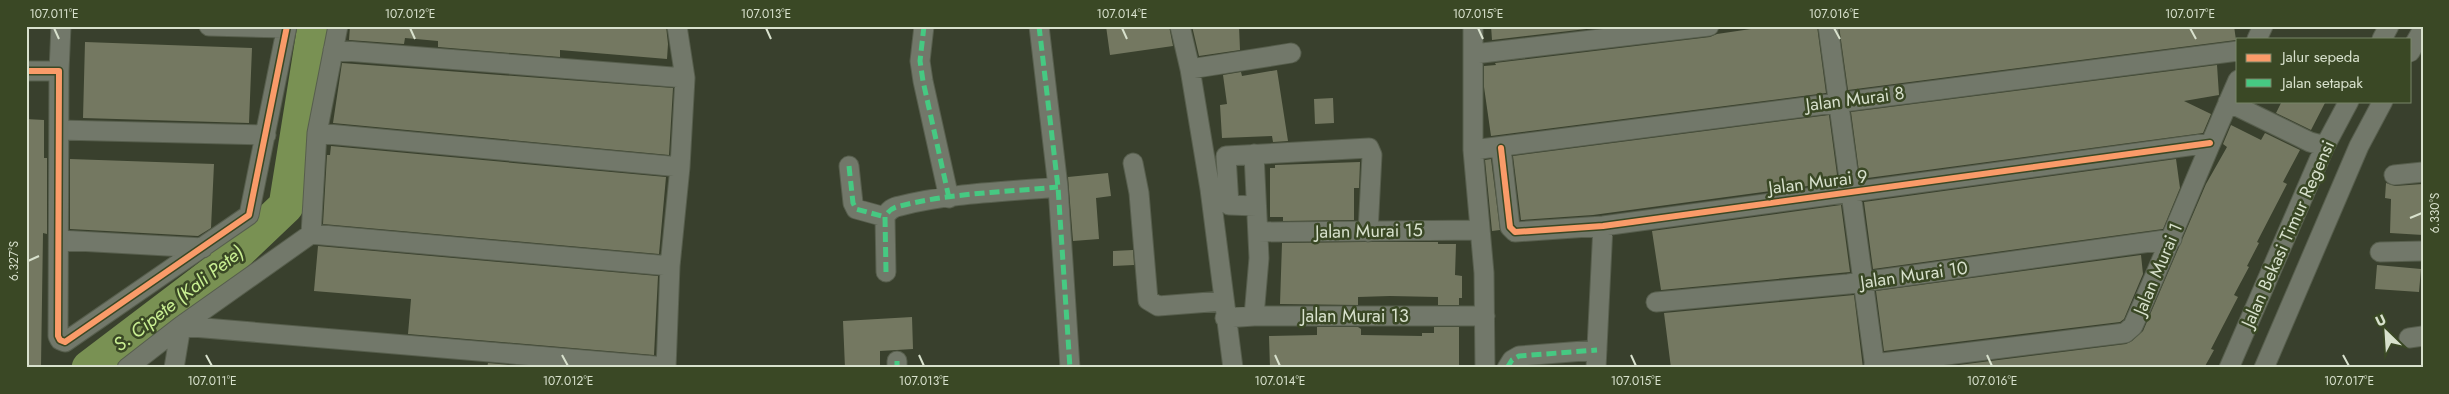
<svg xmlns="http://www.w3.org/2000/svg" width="2449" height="394" viewBox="0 0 2449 394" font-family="Jost,sans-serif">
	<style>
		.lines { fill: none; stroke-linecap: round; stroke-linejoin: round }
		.river { stroke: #799153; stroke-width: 35 }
		.building { fill: #747861 }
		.minor-casing { stroke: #575e4d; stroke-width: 21 }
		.minor { stroke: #72786a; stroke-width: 19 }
		.quiet { stroke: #46c982; stroke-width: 5; stroke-dasharray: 10 5; stroke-linecap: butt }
		.cycleway-casing { stroke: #3a4825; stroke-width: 9 }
		.cycleway { stroke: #fa9b69; stroke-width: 6 }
		.ticks { fill: none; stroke: #d8e1cd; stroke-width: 2 }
		.labels { text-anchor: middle; stroke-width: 5; stroke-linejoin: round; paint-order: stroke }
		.street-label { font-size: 18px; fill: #d8e1cd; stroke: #3a4825 }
		.water-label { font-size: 19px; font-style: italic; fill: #c9ef92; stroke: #3a4825 }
		.neatline { fill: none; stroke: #d8e1cd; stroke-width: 2 }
		.ticks-label { font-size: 12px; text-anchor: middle; fill: #d8e1cd }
	</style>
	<rect width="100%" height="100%" fill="#39402d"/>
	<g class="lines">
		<path class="river" d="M 89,368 L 222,267 L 286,206 L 315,26"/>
	</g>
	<path class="building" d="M 350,26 L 666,26 L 668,44 L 667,59 L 560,50 L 560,57 L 438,47 L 438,41 L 405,38 L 404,44 L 349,40 Z
		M 1106,26 L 1169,26 L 1173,46 L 1110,55 Z
		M 1192,26 L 1239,26 L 1240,50 L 1199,56 Z
		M 1491,26 L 1612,26 L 1492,40 Z
		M 1771,26 L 1817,26 L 1826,93 L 1491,136 L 1484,87 L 1484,66 L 1496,65 L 1495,63 L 1710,37 L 1717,34 Z
		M 1839,26 L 2234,26 L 2236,40 L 1848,90 Z
		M 85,42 L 252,48 L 249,123 L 83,118 Z
		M 342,63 L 673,88 L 669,155 L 333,123 Z
		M 2217,65 L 2219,95 L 2184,101 L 2211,114 L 2203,133 L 1860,179 L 1851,112 Z
		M 1277,70 L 1288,141 L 1273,142 L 1272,136 L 1222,138 L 1220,105 L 1227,104 L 1223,75 L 1241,72 L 1242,76 Z
		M 1333,98 L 1334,123 L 1315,124 L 1314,99 Z
		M 2282,101 L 2326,101 L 2311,130 L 2276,113 Z
		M 1829,115 L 1838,182 L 1593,215 L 1521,220 L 1513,156 Z
		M 26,119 L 44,120 L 44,158 L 47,158 L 47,234 L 43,233 L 41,367 L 26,366 Z
		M 2231,125 L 2261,140 L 2265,133 L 2300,150 L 2283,182 L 2287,184 L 2257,242 L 2259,243 L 2247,266 L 2249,267 L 2234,295 L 2238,297 L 2211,349 L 2214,350 L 2204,368 L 1935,368 L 2126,344 L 2132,341 L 2143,331 L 2206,184 L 2227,147 L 2223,144 Z
		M 331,146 L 666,177 L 659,254 L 323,224 L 327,155 L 330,155 Z
		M 70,159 L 214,164 L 211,228 L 198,236 L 70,229 Z
		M 1491,159 L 1500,230 L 1492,231 L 1485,160 Z
		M 2176,159 L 2180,188 L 2163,229 L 1873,269 L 1864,202 Z
		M 1360,162 L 1359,188 L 1354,188 L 1354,220 L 1283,221 L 1283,217 L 1270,217 L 1270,168 L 1275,168 L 1275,165 Z
		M 1108,173 L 1111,196 L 1096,198 L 1099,239 L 1073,241 L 1068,177 Z
		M 2386,183 L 2395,186 L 2423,184 L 2423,235 L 2390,233 L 2391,199 L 2385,198 Z
		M 1841,205 L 1850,272 L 1661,290 L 1652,231 Z
		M 1364,242 L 1438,242 L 1438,244 L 1456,244 L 1455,275 L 1462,276 L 1462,298 L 1459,298 L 1459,305 L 1438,305 L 1438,297 L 1390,296 L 1358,297 L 1358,305 L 1280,304 L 1282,243 Z
		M 318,246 L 658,276 L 654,355 L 408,334 L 411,299 L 314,291 Z
		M 1133,250 L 1134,265 L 1113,266 L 1113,251 Z
		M 2141,255 L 2143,274 L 2124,319 L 2120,322 L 1884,351 L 1876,291 Z
		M 2377,265 L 2421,269 L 2419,292 L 2375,289 Z
		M 1854,295 L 1863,368 L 1671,368 L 1664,313 Z
		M 912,317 L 913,349 L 880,351 L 880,368 L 845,368 L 843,321 Z
		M 1317,327 L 1358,327 L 1361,329 L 1361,335 L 1422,336 L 1422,333 L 1434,333 L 1434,327 L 1459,327 L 1459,368 L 1270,368 L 1269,336 L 1317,335 Z
		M 488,363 L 541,368 L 487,368 Z"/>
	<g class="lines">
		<g class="minor-casing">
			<path id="minor" d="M 209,26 L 286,28
				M 924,26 L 920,61 L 923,81 L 949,198
				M 1039,26 L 1058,187 L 1070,368
				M 1180,26 L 1190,69 L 1210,189 L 1233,368
				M 1473,26 L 1473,150 L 1484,273 L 1485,368
				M 1828,26 L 1875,368
				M 2257,39 L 2263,26
				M 2382,39 L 2389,26
				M 333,50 L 685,78
				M 2410,52 L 2423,29
				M 1474,54 L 1709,26
				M 1190,69 L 1291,53
				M 26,71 L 59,71 L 58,336 L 60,340 L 65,342 L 249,215 L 287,26
				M 59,71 L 61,26
				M 2228,102 L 2310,142 L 2325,146
				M 59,130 L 266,135
				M 317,133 L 680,167
				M 1501,148 L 1510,227 L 1515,232 L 1603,226 L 2210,143
				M 1473,150 L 2238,51
				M 1254,154 L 1259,258 L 1254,316
				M 1133,163 L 1139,193 L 1148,300 L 1158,306 L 1223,301
				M 849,166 L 853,203 L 856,209 L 885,217
				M 2394,175 L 2423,172
				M 1256,206 L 1229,205 L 1226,156 L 1369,148 L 1372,155 L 1368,232
				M 1258,232 L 1480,230
				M 311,234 L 670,266
				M 59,240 L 203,248
				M 2380,252 L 2423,251
				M 886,272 L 885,217 C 888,211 893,207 900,206 C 950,193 1006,192 1058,187
				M 1656,302 L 1848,284 L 2172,239
				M 1225,318 L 1254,316 L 1485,316
				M 2409,338 L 2423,336
				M 897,361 L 897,368
				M 1874,364 L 2125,333 L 2133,326 C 2169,245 2202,162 2238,80
				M 127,368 L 181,326 L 311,234 L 317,133 L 338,26
				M 174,368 L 181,326 L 666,367
				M 666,368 L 670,266 L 680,167 L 685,78 L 677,26
				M 1507,368 L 1512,360 L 1519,356 L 1597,350
				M 1596,368 L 1603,226
				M 2229,368 L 2325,146 L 2349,101
				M 2264,368 L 2359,146 L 2383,101"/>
		</g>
		<use href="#minor" class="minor"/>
		<path class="quiet" d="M 924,26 L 920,61 L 923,81 L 949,198
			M 1039,26 L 1058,187 L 1070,368
			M 849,166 L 853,203 L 856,209 L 885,217
			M 886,272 L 885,217 C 888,211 893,207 900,206 C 950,193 1006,192 1058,187
			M 897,361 L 897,368
			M 1507,368 L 1512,360 L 1519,356 L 1597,350"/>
		<g class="cycleway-casing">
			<path id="cycleway" d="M 26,71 L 59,71 L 58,336 L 60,340 L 65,342 L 249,215 L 287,26
				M 1501,148 L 1510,227 L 1515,232 L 1603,226 L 2210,143"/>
		</g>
		<use href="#cycleway" class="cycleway"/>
	</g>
	<path class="ticks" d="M 54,28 L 59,39M 410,28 L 415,39M 766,28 L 771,39M 1122,28 L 1127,39M 1478,28 L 1483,39M 1834,28 L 1840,39M 2190,28 L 2196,39M 2410,218 L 2422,213M 28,261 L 39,256M 206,355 L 212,366M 562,355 L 568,366M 919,355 L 924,366M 1275,355 L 1280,366M 1631,355 L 1636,366M 1987,355 L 1992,366M 2343,355 L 2349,366"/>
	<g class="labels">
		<g class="street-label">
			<text transform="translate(1855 99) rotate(-7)" y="6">Jalan Murai 8</text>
			<text transform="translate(1818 182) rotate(-7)" y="6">Jalan Murai 9</text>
			<text transform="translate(1369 231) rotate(-1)" y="6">Jalan Murai 15</text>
			<text transform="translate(2288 234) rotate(-66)" y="6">Jalan Bekasi Timur Regensi</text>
			<text transform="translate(2158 269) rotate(-67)" y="6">Jalan Murai 1</text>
			<text transform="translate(1914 275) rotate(-8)" y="6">Jalan Murai 10</text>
			<text x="1355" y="322">Jalan Murai 13</text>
		</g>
		<g class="water-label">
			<text transform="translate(178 298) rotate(-38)" y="7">S. Cipete (Kali Pete)</text>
		</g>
	</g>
	<rect width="2449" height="394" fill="none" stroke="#3a4825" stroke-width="55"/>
	<rect x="2236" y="38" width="175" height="65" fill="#3a4825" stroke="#798568"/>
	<rect x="2246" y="54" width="25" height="8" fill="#fa9b69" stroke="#798568"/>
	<text x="2282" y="62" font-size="15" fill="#d8e1cd">Jalur sepeda</text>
	<rect x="2246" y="79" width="25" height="8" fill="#46c982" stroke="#798568"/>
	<text x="2282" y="88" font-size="15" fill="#d8e1cd">Jalan setapak</text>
	<g transform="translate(2386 332) rotate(335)" stroke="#3a4825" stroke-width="4" paint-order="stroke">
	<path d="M0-4L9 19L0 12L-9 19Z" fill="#d8e1cd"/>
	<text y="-8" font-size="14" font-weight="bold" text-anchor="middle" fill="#d8e1cd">U</text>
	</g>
	<rect x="28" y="28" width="2394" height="338" class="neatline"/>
	<g class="ticks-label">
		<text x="54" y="18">107.011°E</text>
		<text x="410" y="18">107.012°E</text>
		<text x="766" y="18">107.013°E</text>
		<text x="1122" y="18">107.014°E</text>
		<text x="1478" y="18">107.015°E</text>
		<text x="1834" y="18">107.016°E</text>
		<text x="2190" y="18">107.017°E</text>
		<text transform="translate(2435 213) rotate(-90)" y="4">6.330°S</text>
		<text transform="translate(14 261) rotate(-90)" y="4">6.327°S</text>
		<text x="212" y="385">107.011°E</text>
		<text x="568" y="385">107.012°E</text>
		<text x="924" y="385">107.013°E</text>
		<text x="1280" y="385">107.014°E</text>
		<text x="1636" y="385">107.015°E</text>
		<text x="1992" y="385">107.016°E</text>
		<text x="2349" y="385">107.017°E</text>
	</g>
</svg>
